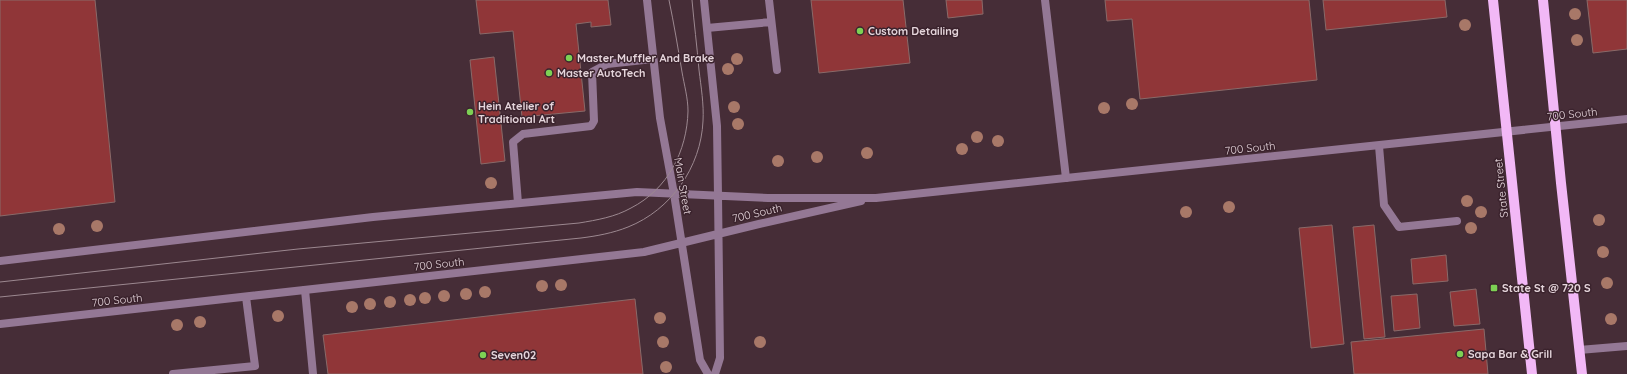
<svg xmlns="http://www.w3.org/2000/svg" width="1627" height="374" viewBox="0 0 1627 374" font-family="Quicksand,sans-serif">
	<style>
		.building { fill: #903638; stroke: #896a69 }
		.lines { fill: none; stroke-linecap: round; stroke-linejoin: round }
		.service { stroke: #947895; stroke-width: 8 }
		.minor { stroke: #947895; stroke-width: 8 }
		.tertiary { stroke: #947895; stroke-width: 8 }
		.primary { stroke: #f2b8f6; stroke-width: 10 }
		.tram { stroke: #9c8890; stroke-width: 1 }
		.tree { fill: #a87868 }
		.poi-dot { fill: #7dd154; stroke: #3b232d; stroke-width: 1.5 }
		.labels { text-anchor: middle; stroke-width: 3; stroke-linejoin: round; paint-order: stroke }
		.poi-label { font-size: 11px; font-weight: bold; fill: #e5d5db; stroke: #3b232d; text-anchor: start }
		.street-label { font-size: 11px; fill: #e5d5db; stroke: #3b232d }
	</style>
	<rect width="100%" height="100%" fill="#462d37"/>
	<path class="building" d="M 0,0 L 95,0 L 115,202 L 0,216 Z
		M 476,0 L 608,0 L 611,25 L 591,27 L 591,22 L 576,24 L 585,111 L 522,117 L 513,31 L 480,34 Z
		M 811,0 L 903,0 L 910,63 L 819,73 Z
		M 946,0 L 982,0 L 983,14 L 948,18 Z
		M 1105,0 L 1309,0 L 1317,80 L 1140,99 L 1132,19 L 1107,21 Z
		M 1323,0 L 1445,0 L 1447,17 L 1326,30 Z
		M 1587,0 L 1627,0 L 1627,49 L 1593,53 Z
		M 494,57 L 505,161 L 481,164 L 470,60 Z
		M 1332,225 L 1344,344 L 1311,348 L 1299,228 Z
		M 1374,225 L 1385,337 L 1364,339 L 1353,227 Z
		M 1446,255 L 1448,281 L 1413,284 L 1411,259 Z
		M 1476,289 L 1480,324 L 1454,326 L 1450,292 Z
		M 1417,294 L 1420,328 L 1394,331 L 1391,296 Z
		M 635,299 L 643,374 L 328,374 L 323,335 Z
		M 1484,329 L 1488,374 L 1354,374 L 1351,342 Z"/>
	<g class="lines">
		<path class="service" d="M 769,0 L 777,70
			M 1045,0 L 1066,178
			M 707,28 L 771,22
			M 1379,146 L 1384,205 L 1399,227 L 1457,221
			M 518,203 L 513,142 L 523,134 L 591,126 L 594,121 L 592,72 L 607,64 L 653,59
			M 305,290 L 313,374
			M 1579,350 L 1627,346
			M 173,374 L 255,366 L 246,297"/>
		<path class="minor" d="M 647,0 L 660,118 L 674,194
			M 704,0 L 717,126 L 718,196"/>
		<path class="tertiary" d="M 674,194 L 700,360 L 708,374
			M 0,261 L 373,217 L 637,192 L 768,198 L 876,198 L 1627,119
			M 0,324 L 644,252 L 759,224 L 861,201
			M 715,374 L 720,358 L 718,196"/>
		<path class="primary" d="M 1493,0 L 1532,374
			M 1543,0 L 1561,183 L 1582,374"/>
		<path class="tram" d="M 0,282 L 298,249 L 579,223 C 597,220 615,217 631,208 C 668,189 687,151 688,111 C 688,98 684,84 682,72 C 678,48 674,24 669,0
			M 0,297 L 581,238 C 597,236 613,233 628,227 C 671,210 701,167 703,121 C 704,104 701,87 699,70 C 697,46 694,23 692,0"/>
	</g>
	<g class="tree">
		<circle cx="1575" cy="14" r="6"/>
		<circle cx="1465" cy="25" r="6"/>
		<circle cx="1577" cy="40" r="6"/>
		<circle cx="737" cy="59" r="6"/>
		<circle cx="728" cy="69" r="6"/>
		<circle cx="1132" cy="104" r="6"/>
		<circle cx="734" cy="107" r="6"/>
		<circle cx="1104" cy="108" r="6"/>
		<circle cx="738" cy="124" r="6"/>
		<circle cx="977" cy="137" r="6"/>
		<circle cx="998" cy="141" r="6"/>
		<circle cx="962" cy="149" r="6"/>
		<circle cx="867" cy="153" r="6"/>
		<circle cx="817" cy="157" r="6"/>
		<circle cx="778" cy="161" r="6"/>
		<circle cx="491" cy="183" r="6"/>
		<circle cx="1467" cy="201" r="6"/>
		<circle cx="1229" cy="207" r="6"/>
		<circle cx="1186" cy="212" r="6"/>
		<circle cx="1481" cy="212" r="6"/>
		<circle cx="1599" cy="220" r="6"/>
		<circle cx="97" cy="226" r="6"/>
		<circle cx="1471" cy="228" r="6"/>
		<circle cx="59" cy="229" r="6"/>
		<circle cx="1603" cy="252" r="6"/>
		<circle cx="1607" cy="283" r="6"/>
		<circle cx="561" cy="285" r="6"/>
		<circle cx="542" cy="286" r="6"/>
		<circle cx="485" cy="292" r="6"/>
		<circle cx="466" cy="294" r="6"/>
		<circle cx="444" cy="296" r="6"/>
		<circle cx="425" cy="298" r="6"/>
		<circle cx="410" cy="300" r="6"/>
		<circle cx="390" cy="302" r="6"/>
		<circle cx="370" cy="304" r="6"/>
		<circle cx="352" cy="307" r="6"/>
		<circle cx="278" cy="316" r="6"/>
		<circle cx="660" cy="318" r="6"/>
		<circle cx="1611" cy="319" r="6"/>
		<circle cx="200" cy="322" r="6"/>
		<circle cx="177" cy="325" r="6"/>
		<circle cx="663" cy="342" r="6"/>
		<circle cx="760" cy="342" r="6"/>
		<circle cx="666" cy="367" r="6"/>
	</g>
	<g class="poi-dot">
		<circle cx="860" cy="31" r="4"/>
		<circle cx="569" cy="58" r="4"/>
		<circle cx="549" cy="73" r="4"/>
		<circle cx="470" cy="112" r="4"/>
		<rect x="1490" y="284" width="8" height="8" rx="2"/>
		<circle cx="1460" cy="354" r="4"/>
		<circle cx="483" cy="355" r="4"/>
	</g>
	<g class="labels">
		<g class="poi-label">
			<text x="868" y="35">Custom Detailing</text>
			<text x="577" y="62">Master Muffler And Brake</text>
			<text x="557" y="77">Master AutoTech</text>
			<text x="478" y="110">Hein Atelier of<tspan x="478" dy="13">Traditional Art</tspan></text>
			<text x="1502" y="292">State St @ 720 S</text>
			<text x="1468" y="358">Sapa Bar &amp; Grill</text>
			<text x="491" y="359">Seven02</text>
		</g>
		<g class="street-label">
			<text transform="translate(1572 114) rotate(-6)" y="4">700 South</text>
			<text transform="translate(1250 148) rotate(-6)" y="4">700 South</text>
			<text transform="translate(683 186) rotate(80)" y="4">Main Street</text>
			<text transform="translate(1501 188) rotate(-96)" y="4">State Street</text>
			<text transform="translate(757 213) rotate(-13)" y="4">700 South</text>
			<text transform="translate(439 264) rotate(-6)" y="4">700 South</text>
			<text transform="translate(117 300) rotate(-6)" y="4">700 South</text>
		</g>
	</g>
</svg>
